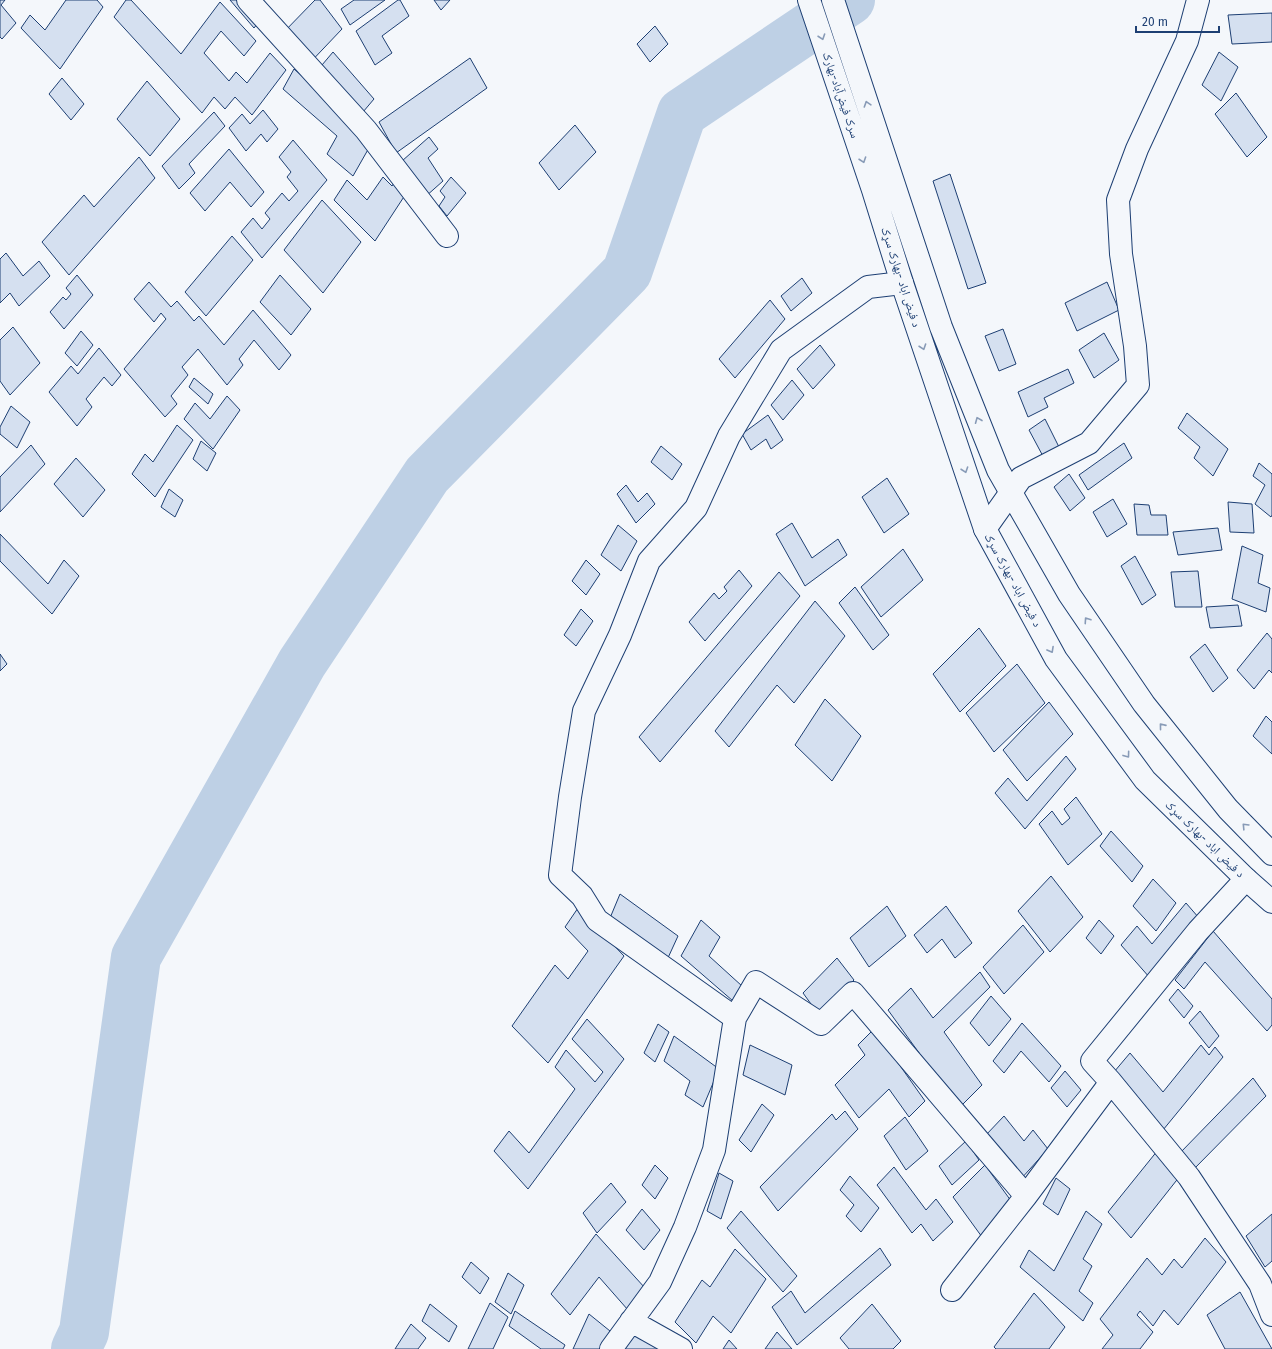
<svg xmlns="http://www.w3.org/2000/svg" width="1272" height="1349" viewBox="0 0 1272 1349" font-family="'Fira Sans','Noto Naskh Arabic',sans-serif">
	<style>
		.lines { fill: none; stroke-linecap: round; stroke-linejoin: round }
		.river { stroke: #bed0e5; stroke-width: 50 }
		.building { fill: #d5e0f0; stroke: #1d3f73 }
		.minor-casing { stroke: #1d3f73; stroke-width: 24 }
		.primary-casing { stroke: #1d3f73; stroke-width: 24 }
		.minor { stroke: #f4f7fb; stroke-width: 22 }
		.primary { stroke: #f4f7fb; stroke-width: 22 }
		.oneway { stroke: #889bb7 }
		.labels { text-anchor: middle; stroke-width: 3; stroke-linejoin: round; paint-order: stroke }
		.street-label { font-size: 12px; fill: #1d3f73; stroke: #f4f7fb }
	</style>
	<rect width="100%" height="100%" fill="#f4f7fb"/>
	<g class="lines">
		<path class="river" d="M 76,1349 L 84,1332 L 136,957 L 302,663 L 427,475 L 627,272 L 682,113 L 850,0"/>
	</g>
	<path class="building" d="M 0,0 L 5,0 L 1,5 L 16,23 L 2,39 L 0,37 Z
		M 66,0 L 97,0 L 103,7 L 60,69 L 21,28 L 30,15 L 45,30 Z
		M 126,0 L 131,0 L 181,54 L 220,2 L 256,41 L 244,56 L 221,31 L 204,53 L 229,81 L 236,72 L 247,83 L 270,53 L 286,70 L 252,115 L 235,97 L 225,109 L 214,97 L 202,113 L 114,17 Z
		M 230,0 L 257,0 L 267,12 L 254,28 Z
		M 315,0 L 320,0 L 342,29 L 304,69 L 280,36 Z
		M 354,0 L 385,0 L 350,25 L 341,9 Z
		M 398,0 L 400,0 L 409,16 L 382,36 L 392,53 L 375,65 L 356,31 Z
		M 434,0 L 450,0 L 441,10 Z
		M 1272,13 L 1272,42 L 1232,44 L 1228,15 Z
		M 655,26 L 668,44 L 650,62 L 637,44 Z
		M 333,52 L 374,99 L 363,112 L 322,65 Z
		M 1219,52 L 1238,67 L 1221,101 L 1202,85 Z
		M 470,58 L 487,88 L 396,153 L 379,122 Z
		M 294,69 L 374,139 L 353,176 L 327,154 L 337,136 L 283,89 Z
		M 62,78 L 84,104 L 71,120 L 49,94 Z
		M 147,81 L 180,119 L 150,156 L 117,119 Z
		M 1236,93 L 1267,137 L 1247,157 L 1215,114 Z
		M 263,110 L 278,129 L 267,142 L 261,134 L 246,151 L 229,128 L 242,114 L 250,124 Z
		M 214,112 L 225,126 L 189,164 L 195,173 L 179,189 L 162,166 Z
		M 575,125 L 596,152 L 559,190 L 539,163 Z
		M 429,137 L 438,149 L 428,158 L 443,181 L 425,197 L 402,161 Z
		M 293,140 L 327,180 L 262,258 L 241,232 L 253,218 L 262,229 L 270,219 L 265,213 L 282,193 L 289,201 L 298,191 L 287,177 L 291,172 L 279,157 Z
		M 229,149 L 264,192 L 251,207 L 230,182 L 205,211 L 190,193 Z
		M 139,157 L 155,178 L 69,275 L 42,242 L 84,195 L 94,207 Z
		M 400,174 L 411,186 L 375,241 L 334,200 L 347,180 L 367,200 L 383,177 L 392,186 Z
		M 950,174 L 986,283 L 968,289 L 933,181 Z
		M 451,177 L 466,193 L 447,216 L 439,206 L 445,197 L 440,191 Z
		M 322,200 L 361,242 L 323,293 L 284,250 Z
		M 232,236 L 253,260 L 206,316 L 185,292 Z
		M 6,253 L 23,276 L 39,261 L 50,276 L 19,306 L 10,293 L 0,303 L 0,259 Z
		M 77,275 L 93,295 L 64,329 L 50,312 L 63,297 L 66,300 L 71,294 L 66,288 Z
		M 280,275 L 311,309 L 291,335 L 260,302 Z
		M 802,278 L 812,293 L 791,311 L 781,296 Z
		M 149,282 L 171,307 L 177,301 L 194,321 L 199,316 L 224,345 L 253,310 L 291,355 L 279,370 L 254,340 L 239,359 L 243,365 L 227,385 L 198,349 L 182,367 L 188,375 L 171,396 L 177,404 L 165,417 L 124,369 L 166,319 L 161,313 L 154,322 L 134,299 Z
		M 1107,282 L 1119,310 L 1077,331 L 1065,303 Z
		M 770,300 L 785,319 L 735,378 L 719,359 Z
		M 13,327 L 40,363 L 10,395 L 0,381 L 0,340 Z
		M 1003,329 L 1016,364 L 999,371 L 985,336 Z
		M 81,331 L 93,345 L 77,366 L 65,353 Z
		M 1104,333 L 1119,360 L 1094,378 L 1079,350 Z
		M 820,345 L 835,365 L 813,389 L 797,369 Z
		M 99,348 L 121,375 L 112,386 L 104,377 L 86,399 L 92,407 L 77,426 L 49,392 L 71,366 L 78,374 Z
		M 1068,369 L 1074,383 L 1044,398 L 1048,407 L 1028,417 L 1018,392 Z
		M 194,378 L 213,394 L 208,404 L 189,387 Z
		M 792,380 L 804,395 L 783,420 L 771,405 Z
		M 227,396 L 240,410 L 213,449 L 184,419 L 195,403 L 210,419 Z
		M 11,406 L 30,422 L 17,448 L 0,434 L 0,427 Z
		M 1187,413 L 1228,449 L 1213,476 L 1194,458 L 1200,447 L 1178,428 Z
		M 768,415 L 783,440 L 771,449 L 766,439 L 751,450 L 742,434 Z
		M 1045,419 L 1060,449 L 1045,460 L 1029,430 Z
		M 177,425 L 193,440 L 155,497 L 132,474 L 145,454 L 153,462 Z
		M 201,441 L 216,453 L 207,471 L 193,459 Z
		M 1124,443 L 1132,458 L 1088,490 L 1079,475 Z
		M 31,445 L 45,464 L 0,512 L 0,477 Z
		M 661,446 L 682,464 L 672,480 L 651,462 Z
		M 76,458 L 105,490 L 83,517 L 54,484 Z
		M 1259,463 L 1272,474 L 1272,515 L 1271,517 L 1255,504 L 1265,485 L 1253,476 Z
		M 1069,474 L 1085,498 L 1070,511 L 1054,487 Z
		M 887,478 L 909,514 L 884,533 L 862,497 Z
		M 626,485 L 638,502 L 647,493 L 655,504 L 636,523 L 617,494 Z
		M 169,489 L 183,500 L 175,517 L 161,507 Z
		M 1113,499 L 1127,524 L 1107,537 L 1093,512 Z
		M 1228,502 L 1252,504 L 1254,533 L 1230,532 Z
		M 1134,504 L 1149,505 L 1151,515 L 1166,515 L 1168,535 L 1137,535 Z
		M 792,523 L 812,558 L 838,539 L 847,555 L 805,586 L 776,534 Z
		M 618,525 L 637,541 L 621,571 L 601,555 Z
		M 1218,528 L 1222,550 L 1178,555 L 1173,532 Z
		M 0,534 L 48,584 L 64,560 L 79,576 L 52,614 L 0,561 Z
		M 1242,546 L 1263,555 L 1258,583 L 1270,588 L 1266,612 L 1232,599 Z
		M 903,549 L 923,580 L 881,617 L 861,587 Z
		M 1135,556 L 1156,595 L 1142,605 L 1121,566 Z
		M 586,560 L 600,574 L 586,595 L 572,581 Z
		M 739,570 L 752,586 L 705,641 L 689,622 L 714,593 L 719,599 L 727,591 L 724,587 Z
		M 1198,571 L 1202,607 L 1175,607 L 1171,572 Z
		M 779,572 L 800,596 L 660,762 L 639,737 Z
		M 855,587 L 889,635 L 873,650 L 839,603 Z
		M 815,601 L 845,636 L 794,703 L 777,685 L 729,747 L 715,731 Z
		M 1238,605 L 1242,626 L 1210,628 L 1206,607 Z
		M 581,609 L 593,621 L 576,646 L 564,635 Z
		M 979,628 L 1006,666 L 960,712 L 933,674 Z
		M 1267,633 L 1272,639 L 1272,673 L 1269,670 L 1254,689 L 1237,670 Z
		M 1205,644 L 1228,678 L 1213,692 L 1190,657 Z
		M 0,654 L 7,664 L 0,671 Z
		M 1017,664 L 1045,703 L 994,752 L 966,713 Z
		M 825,699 L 861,736 L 832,781 L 795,745 Z
		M 1049,702 L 1073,734 L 1027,781 L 1003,750 Z
		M 1266,716 L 1272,722 L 1272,754 L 1253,736 Z
		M 1066,756 L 1076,769 L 1025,829 L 995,793 L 1008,778 L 1027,801 Z
		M 1076,797 L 1102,834 L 1068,865 L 1039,824 L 1052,811 L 1062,825 L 1070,818 L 1064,809 Z
		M 1111,831 L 1143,866 L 1132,882 L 1100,846 Z
		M 1051,876 L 1083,917 L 1050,952 L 1018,911 Z
		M 1153,879 L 1176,903 L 1156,931 L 1133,906 Z
		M 620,894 L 678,936 L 667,960 L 610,918 Z
		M 1186,903 L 1199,918 L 1150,978 L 1121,945 L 1137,926 L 1152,944 Z
		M 887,906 L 906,936 L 869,967 L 850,938 Z
		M 946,906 L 972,943 L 955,958 L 942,939 L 927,953 L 914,935 Z
		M 578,908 L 624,956 L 548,1063 L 512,1026 L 555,965 L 568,979 L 588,951 L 565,927 Z
		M 701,920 L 720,937 L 709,956 L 742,986 L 733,1001 L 681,956 Z
		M 1099,920 L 1114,936 L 1101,954 L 1086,938 Z
		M 1023,925 L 1044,952 L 1004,994 L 983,967 Z
		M 1213,931 L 1272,999 L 1272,1025 L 1267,1031 L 1205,962 L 1184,989 L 1175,980 Z
		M 837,958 L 854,980 L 819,1015 L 803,993 Z
		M 980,972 L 990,987 L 944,1032 L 982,1085 L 959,1108 L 888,1010 L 911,988 L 933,1018 Z
		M 1178,989 L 1193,1006 L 1184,1018 L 1169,1000 Z
		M 991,996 L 1011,1019 L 989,1046 L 970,1023 Z
		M 1200,1011 L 1219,1036 L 1209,1048 L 1189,1023 Z
		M 587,1019 L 624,1059 L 528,1189 L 494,1151 L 509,1131 L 529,1153 L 575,1089 L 555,1067 L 566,1050 L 595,1082 L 603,1072 L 572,1039 Z
		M 1022,1023 L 1061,1066 L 1049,1082 L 1021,1051 L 1004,1073 L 993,1061 Z
		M 658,1024 L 669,1032 L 655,1062 L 644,1053 Z
		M 874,1029 L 925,1101 L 909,1117 L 889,1089 L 859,1118 L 835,1085 L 865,1055 L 858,1045 Z
		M 674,1036 L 719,1069 L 703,1107 L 685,1095 L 690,1081 L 664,1061 Z
		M 750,1045 L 792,1065 L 785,1095 L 743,1075 Z
		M 1201,1045 L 1209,1055 L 1215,1047 L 1223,1057 L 1163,1130 L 1114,1072 L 1130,1053 L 1163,1092 Z
		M 1065,1071 L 1081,1090 L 1067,1107 L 1051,1088 Z
		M 1253,1078 L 1266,1096 L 1192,1171 L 1179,1154 Z
		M 762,1104 L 774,1115 L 751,1152 L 739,1140 Z
		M 845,1111 L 858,1129 L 778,1211 L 760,1187 L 832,1114 L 836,1120 Z
		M 1004,1116 L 1024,1141 L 1033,1130 L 1048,1149 L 1020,1180 L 985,1136 Z
		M 905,1117 L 928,1151 L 906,1170 L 884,1136 Z
		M 966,1141 L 979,1160 L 952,1185 L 939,1166 Z
		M 1158,1150 L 1180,1176 L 1131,1238 L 1108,1212 Z
		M 655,1165 L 668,1178 L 655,1199 L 642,1185 Z
		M 985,1165 L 1014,1205 L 982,1237 L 953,1197 Z
		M 894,1167 L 926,1210 L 936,1199 L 953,1222 L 933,1241 L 921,1224 L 912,1233 L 877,1185 Z
		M 719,1173 L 733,1181 L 721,1219 L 707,1211 Z
		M 850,1176 L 879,1208 L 861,1232 L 846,1216 L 854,1205 L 840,1190 Z
		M 1056,1178 L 1070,1189 L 1058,1215 L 1043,1204 Z
		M 611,1183 L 626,1202 L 597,1233 L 583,1213 Z
		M 642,1209 L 660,1230 L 644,1250 L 626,1230 Z
		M 741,1211 L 797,1276 L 783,1292 L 727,1228 Z
		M 1086,1211 L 1102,1224 L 1083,1259 L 1092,1266 L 1079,1291 L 1093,1303 L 1083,1321 L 1020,1267 L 1029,1250 L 1054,1271 Z
		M 1272,1214 L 1272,1261 L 1265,1267 L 1246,1236 Z
		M 596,1234 L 645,1288 L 628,1310 L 599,1277 L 570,1315 L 551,1294 Z
		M 1205,1238 L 1226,1262 L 1178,1325 L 1164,1310 L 1153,1326 L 1140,1311 L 1137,1315 L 1153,1332 L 1140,1349 L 1102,1349 L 1113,1335 L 1100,1319 L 1147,1258 L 1162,1275 L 1174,1259 L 1182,1268 Z
		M 880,1248 L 891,1265 L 797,1345 L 772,1307 L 791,1291 L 805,1313 Z
		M 735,1249 L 766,1279 L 731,1333 L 713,1316 L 696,1343 L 675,1322 L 702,1280 L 710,1287 Z
		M 471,1262 L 489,1278 L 480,1294 L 462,1277 Z
		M 508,1273 L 524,1285 L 511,1314 L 495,1302 Z
		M 1240,1292 L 1272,1349 L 1225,1349 L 1207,1315 Z
		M 1034,1293 L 1065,1327 L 1049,1349 L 996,1349 L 994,1347 Z
		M 490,1303 L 508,1317 L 493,1349 L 468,1349 Z
		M 430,1304 L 457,1326 L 449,1342 L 422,1321 Z
		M 872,1304 L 901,1341 L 893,1349 L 849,1349 L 840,1338 Z
		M 515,1311 L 565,1345 L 563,1349 L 541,1349 L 509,1326 Z
		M 589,1314 L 610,1331 L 602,1349 L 573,1349 Z
		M 411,1324 L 426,1338 L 418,1349 L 395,1349 Z
		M 633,1328 L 666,1349 L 625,1349 Z
		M 777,1332 L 792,1349 L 765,1349 Z
		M 729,1340 L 737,1349 L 723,1349 Z"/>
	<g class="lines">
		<g class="minor-casing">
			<path id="minor" d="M 248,0 L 366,130 L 447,236
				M 902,283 L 868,287 L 781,350 L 729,436 L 696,508 L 649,561 L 620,635 L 584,711 L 570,797 L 560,875 L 582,896 L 597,920 L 735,1018 L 756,982 L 821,1024 L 853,993 L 1026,1196
				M 985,529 L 1021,478 L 1089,443 L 1138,385 L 1135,346 L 1121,254 L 1118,200 L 1137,149 L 1187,41 L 1198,0
				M 1246,879 L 1198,931 L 1092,1061 L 1111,1082 L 1189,1177 L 1260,1284 L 1272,1315
				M 952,1290 L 1026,1196 L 1111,1082
				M 631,1321 L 681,1349
				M 611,1349 L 660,1282 L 685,1227 L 714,1150 L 735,1018"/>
		</g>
		<g class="primary-casing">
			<path id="primary" d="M 809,0 L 873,190 L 902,283 L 985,529 L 1056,659 L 1145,780 L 1246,879 L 1272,902
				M 833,0 L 941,327 L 998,470 L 1069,594 L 1144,704 L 1228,809 L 1272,854"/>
		</g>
		<use href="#minor" class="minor"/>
		<use href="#primary" class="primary"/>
	</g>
	<defs><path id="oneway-chevron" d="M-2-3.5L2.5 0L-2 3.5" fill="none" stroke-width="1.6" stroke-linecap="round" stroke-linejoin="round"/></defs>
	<g class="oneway">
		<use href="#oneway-chevron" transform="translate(822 37) rotate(71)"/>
		<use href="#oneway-chevron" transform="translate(867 104) rotate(-108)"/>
		<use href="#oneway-chevron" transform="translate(863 160) rotate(71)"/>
		<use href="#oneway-chevron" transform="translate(923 347) rotate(71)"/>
		<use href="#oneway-chevron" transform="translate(978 420) rotate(-112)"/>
		<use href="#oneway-chevron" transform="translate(965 470) rotate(71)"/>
		<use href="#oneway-chevron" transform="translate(1087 620) rotate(-124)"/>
		<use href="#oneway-chevron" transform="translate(1051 650) rotate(61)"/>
		<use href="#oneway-chevron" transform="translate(1162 726) rotate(-129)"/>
		<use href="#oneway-chevron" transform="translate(1127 755) rotate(54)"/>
		<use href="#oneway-chevron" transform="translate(1245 826) rotate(-134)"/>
	</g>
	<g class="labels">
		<g class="street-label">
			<text transform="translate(841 95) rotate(71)" y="4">سرک فیض‌آباد-بهارک</text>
			<text transform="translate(901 277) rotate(72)" y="4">د فیض اباد -بهارک سړک</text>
			<text transform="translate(1013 580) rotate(61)" y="4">د فیض اباد -بهارک سړک</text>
			<text transform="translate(1205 839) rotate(44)" y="4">د فیض اباد -بهارک سړک</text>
		</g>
	</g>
	<path d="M1136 26v6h83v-6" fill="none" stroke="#1d3f73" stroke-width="2"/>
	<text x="1142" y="26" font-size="12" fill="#1d3f73" stroke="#f4f7fb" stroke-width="3" paint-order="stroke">20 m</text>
</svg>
